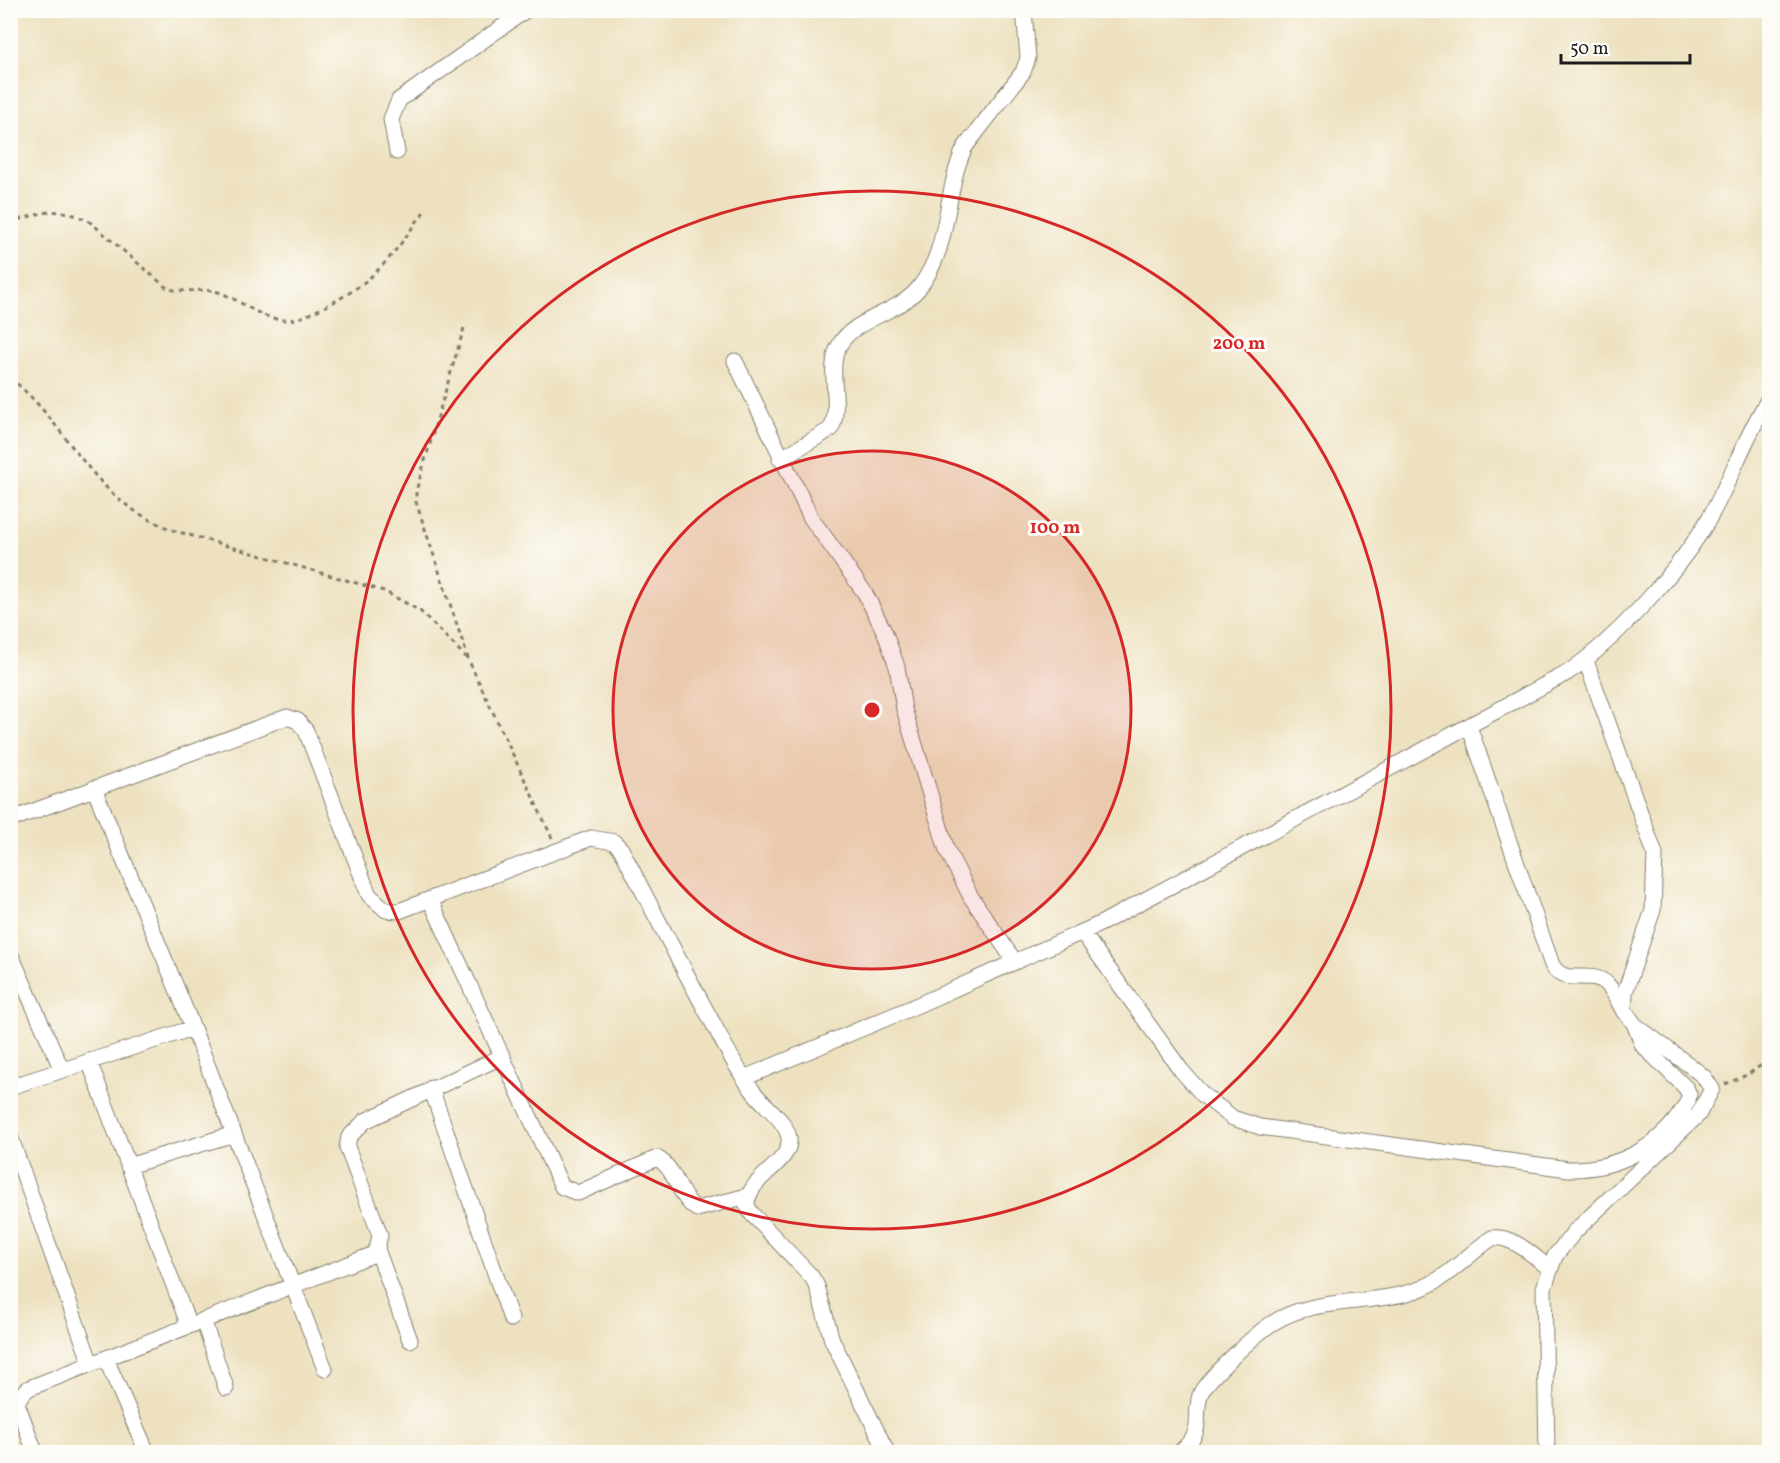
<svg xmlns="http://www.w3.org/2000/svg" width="1780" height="1463" viewBox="0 0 1780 1463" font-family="Vollkorn,serif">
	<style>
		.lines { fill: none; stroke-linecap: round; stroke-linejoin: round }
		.street-casing { stroke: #847e6e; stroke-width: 17 }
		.path { stroke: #847e6e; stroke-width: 3; stroke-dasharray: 4.5 4.5; stroke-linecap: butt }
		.street { stroke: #fff; stroke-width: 15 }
		.ring { fill: none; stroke: #d62828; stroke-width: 3 }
		.centre { fill: #d62828; stroke: #fdfcf7; stroke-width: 3 }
		.ring-label { font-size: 18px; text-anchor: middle; font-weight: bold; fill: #d62828; stroke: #fdfcf7; stroke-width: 6; stroke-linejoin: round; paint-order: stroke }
	</style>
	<rect width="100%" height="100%" fill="#fdfcf7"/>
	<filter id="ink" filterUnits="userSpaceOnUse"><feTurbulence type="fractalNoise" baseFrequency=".0167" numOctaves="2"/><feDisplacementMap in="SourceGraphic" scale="12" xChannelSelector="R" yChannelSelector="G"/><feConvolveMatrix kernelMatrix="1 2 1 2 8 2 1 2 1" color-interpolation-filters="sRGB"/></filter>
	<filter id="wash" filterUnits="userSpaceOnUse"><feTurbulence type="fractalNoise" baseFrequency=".008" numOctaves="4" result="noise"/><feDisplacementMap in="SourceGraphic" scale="24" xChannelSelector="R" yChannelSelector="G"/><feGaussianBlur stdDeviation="1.35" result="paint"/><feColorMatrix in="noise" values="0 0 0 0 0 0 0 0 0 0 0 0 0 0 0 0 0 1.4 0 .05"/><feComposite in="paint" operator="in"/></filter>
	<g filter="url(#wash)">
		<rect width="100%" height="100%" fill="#ede1c0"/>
	</g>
	<g filter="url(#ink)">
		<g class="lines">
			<g class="street-casing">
				<path id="street" d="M 397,152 L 391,119 L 399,100 L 526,10
					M 735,361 L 811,518 L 865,593 L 885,633 L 897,667 L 904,709 L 947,850 L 971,897 L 1015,962
					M 780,459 L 831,429 C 843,403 825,368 840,344 C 854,319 898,313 918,289 C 952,247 943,193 965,147 L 1023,72 L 1028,58 L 1024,10
					M 1469,726 L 1552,965 C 1565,988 1590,968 1607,984 C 1614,991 1619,1003 1624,1012
					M 94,788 L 193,1028 L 325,1369
					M 10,820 L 287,717 L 298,721 L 306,731 L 369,895 L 386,910 L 399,911 L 591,838 L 614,842 L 621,849 C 650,905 679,961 709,1016 C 723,1041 735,1068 753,1091 C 763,1105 786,1120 789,1138 C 792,1164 748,1176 747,1205 L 751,1213 L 811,1276 L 817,1286 L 832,1340 L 887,1452
					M 430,899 L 562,1187 L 578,1193 L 657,1158 C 677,1169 678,1198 697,1209 L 747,1196
					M 1082,932 L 1181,1070 L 1203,1095 L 1233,1118 L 1260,1127 L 1568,1169 C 1618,1170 1664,1146 1688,1101 L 1689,1094 L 1686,1088 L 1643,1046 L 1635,1026
					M 10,953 L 62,1070
					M 89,1061 L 189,1326
					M 744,1078 L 911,1008 L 1100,924 L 1567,673 C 1616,640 1682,567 1711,515 C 1732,477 1746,434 1770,397
					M 10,1087 L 193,1028
					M 431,1088 L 511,1319
					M 10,1136 L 91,1364
					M 128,1166 L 234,1134
					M 377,1249 L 410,1340
					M 203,1320 L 226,1388
					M 106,1359 L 146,1450
					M 35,1452 L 17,1403 L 21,1395 L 29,1388 L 372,1255 L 377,1249 L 380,1235 L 347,1147 L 349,1137 L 365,1121 L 503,1056
					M 1180,1452 C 1206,1429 1193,1421 1200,1395 C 1205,1380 1256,1334 1271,1324 C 1312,1296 1371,1306 1417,1290 C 1446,1280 1467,1255 1492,1238 C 1513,1235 1533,1256 1549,1268
					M 1547,1452 L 1544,1288 L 1555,1256 L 1575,1231 L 1698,1115 L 1712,1089 L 1704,1077 L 1693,1068 L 1635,1025 L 1624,1010 L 1625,992 L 1653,910 L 1655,854 L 1586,661"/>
			</g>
			<path class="path" d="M 10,222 C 45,213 56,204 90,222 L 167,288 C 184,295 203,286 221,293 C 242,301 259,318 283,320 C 297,321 309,314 322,308 C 377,281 391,257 426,209
				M 464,328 L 416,491 L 416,502 L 469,661 L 552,838
				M 10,378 C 50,409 74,456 110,491 C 128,509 149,520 172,530 L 384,591 L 420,611 L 468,659
				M 1725,1084 L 1747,1075 L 1770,1059"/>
			<use href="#street" class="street"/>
		</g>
	</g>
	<circle cx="872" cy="710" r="259" fill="#d62828" fill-opacity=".12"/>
	<g class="ring">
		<circle cx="872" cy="710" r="259"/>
		<circle cx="872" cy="710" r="519"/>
	</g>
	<circle cx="872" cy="710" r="9" class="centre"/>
	<g class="ring-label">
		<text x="1239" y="349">200 m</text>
		<text x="1055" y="533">100 m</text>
	</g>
	<rect width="1780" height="1463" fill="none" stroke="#fdfcf7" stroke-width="36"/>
	<path d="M1561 54v9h129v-9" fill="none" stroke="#1c1c1c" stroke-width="3"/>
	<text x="1570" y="54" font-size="18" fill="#1c1c1c" stroke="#fdfcf7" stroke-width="4.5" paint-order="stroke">50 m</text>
</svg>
